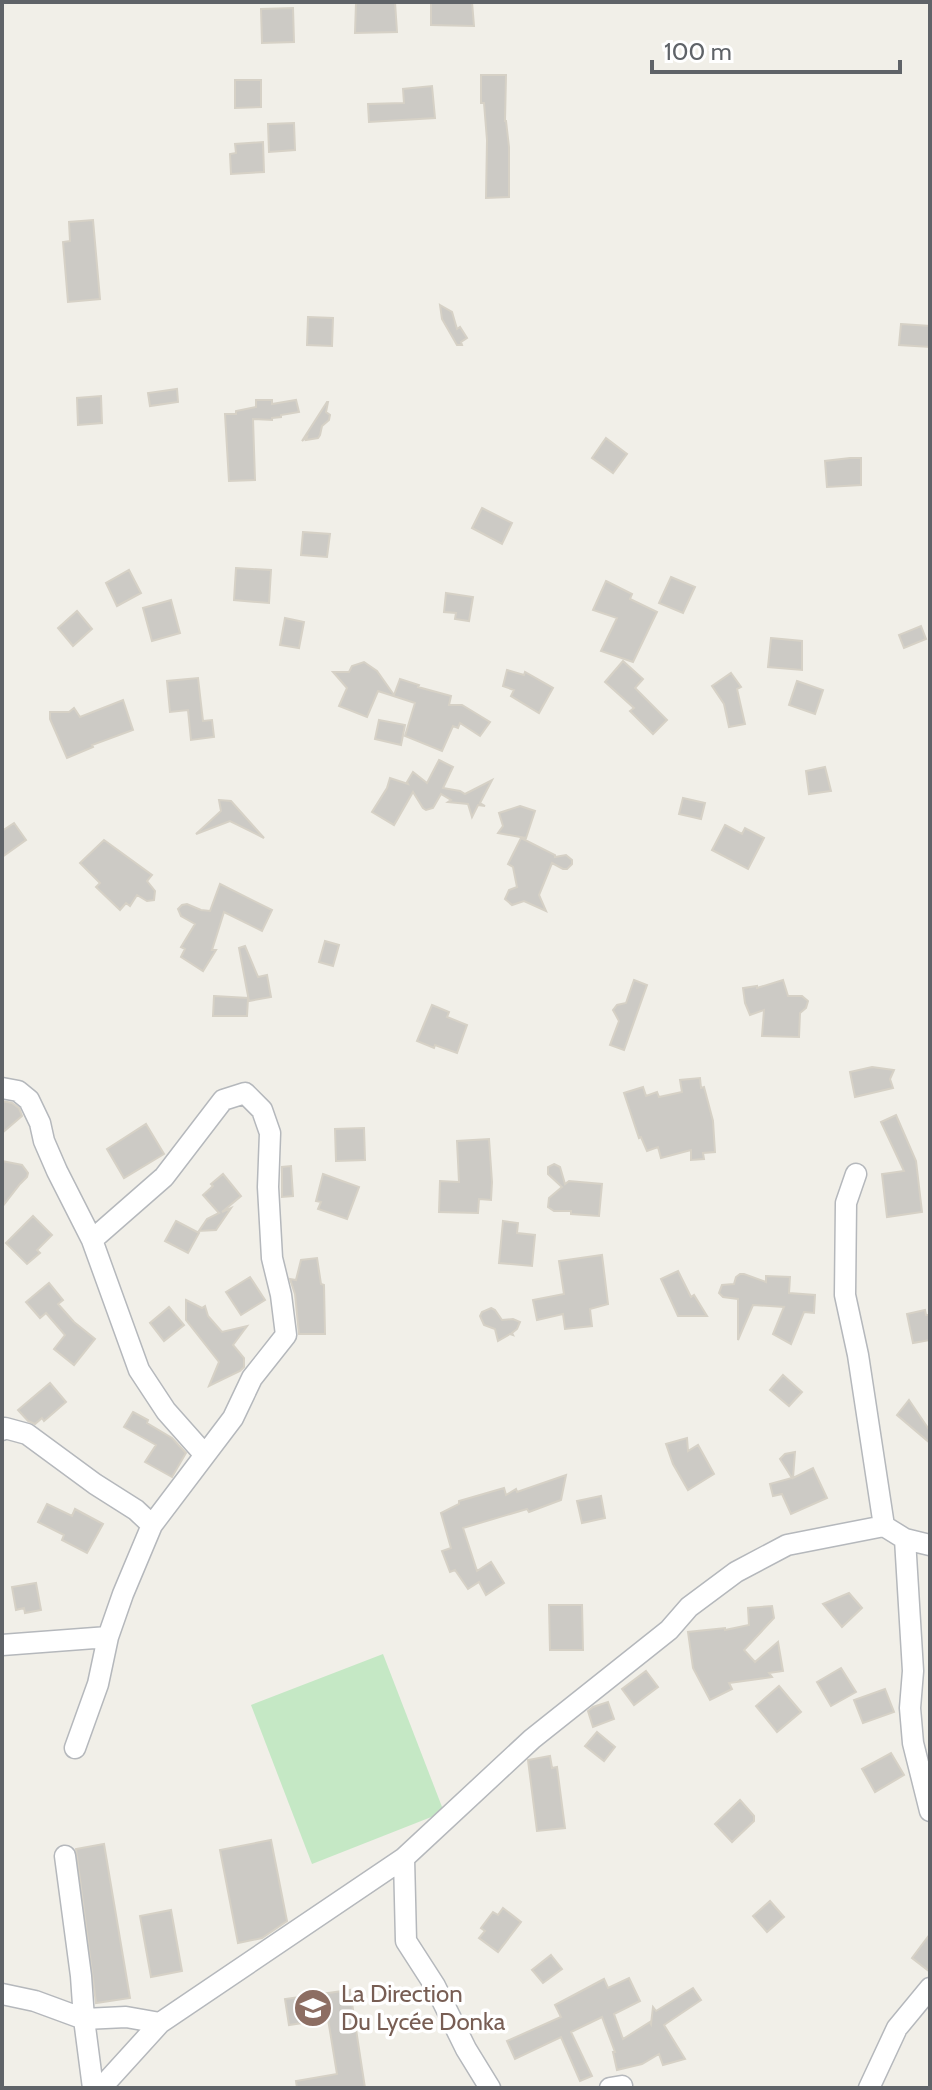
<svg xmlns="http://www.w3.org/2000/svg" width="932" height="2090" viewBox="0 0 932 2090" font-family="Cabin,sans-serif">
	<style>
		.green { fill: #c5e8c5 }
		.building { fill: #cccac5; stroke: #d6d1c6; stroke-width: 2 }
		.lines { fill: none; stroke-linecap: round; stroke-linejoin: round }
		.minor-casing { stroke: #b5b8bc; stroke-width: 23 }
		.minor { stroke: #fff; stroke-width: 20 }
		.labels { text-anchor: middle; stroke-width: 7; stroke-linejoin: round; paint-order: stroke }
		.education-label { font-size: 24px; fill: #785e54; stroke: #fff; text-anchor: start }
	</style>
	<rect width="100%" height="100%" fill="#f1efe8"/>
	<path class="green" d="M 383,1654 L 444,1812 L 312,1864 L 251,1705 Z"/>
	<path class="building" d="M 395,2 L 397,32 L 355,33 L 356,3 Z
		M 431,2 L 472,2 L 474,26 L 431,25 Z
		M 293,8 L 294,42 L 262,43 L 261,9 Z
		M 481,75 L 506,75 L 505,121 L 506,121 L 509,147 L 509,197 L 486,198 L 487,140 L 484,103 L 481,103 Z
		M 235,80 L 261,80 L 261,107 L 235,108 Z
		M 432,86 L 435,118 L 369,122 L 368,104 L 404,103 L 403,89 Z
		M 294,123 L 295,150 L 269,152 L 268,124 Z
		M 263,142 L 264,172 L 231,174 L 230,154 L 236,153 L 235,144 Z
		M 93,220 L 100,299 L 68,302 L 63,242 L 70,241 L 69,222 Z
		M 440,305 L 452,312 L 457,329 L 460,327 L 467,338 L 461,342 L 462,345 L 457,345 L 442,319 Z
		M 308,317 L 333,318 L 332,346 L 307,345 Z
		M 901,324 L 930,326 L 930,347 L 899,345 Z
		M 177,389 L 178,402 L 150,406 L 148,393 Z
		M 101,396 L 102,423 L 78,425 L 77,398 Z
		M 256,400 L 272,400 L 272,404 L 296,400 L 299,412 L 281,415 L 281,417 L 272,418 L 272,420 L 253,419 L 255,480 L 229,481 L 225,414 L 236,414 L 236,411 L 256,407 Z
		M 327,402 L 328,402 L 326,412 L 330,415 L 329,420 L 322,426 L 320,435 L 318,438 L 306,440 L 307,437 L 302,441 Z
		M 606,438 L 627,454 L 613,473 L 592,458 Z
		M 850,458 L 861,458 L 861,485 L 827,487 L 825,461 Z
		M 482,508 L 512,523 L 502,544 L 472,528 Z
		M 303,532 L 330,534 L 327,557 L 301,555 Z
		M 236,568 L 271,570 L 269,603 L 234,600 Z
		M 129,570 L 141,593 L 117,606 L 106,583 Z
		M 671,577 L 695,587 L 683,613 L 659,603 Z
		M 606,581 L 632,594 L 630,599 L 657,612 L 633,662 L 601,651 L 617,618 L 593,610 Z
		M 446,593 L 473,597 L 469,621 L 455,619 L 456,613 L 444,612 Z
		M 171,600 L 180,633 L 152,641 L 143,608 Z
		M 77,611 L 92,629 L 73,646 L 58,628 Z
		M 285,618 L 304,622 L 299,648 L 280,645 Z
		M 921,626 L 926,639 L 904,648 L 899,635 Z
		M 771,638 L 802,641 L 802,670 L 768,667 Z
		M 623,661 L 643,679 L 635,688 L 667,720 L 653,734 L 630,711 L 634,708 L 605,682 Z
		M 364,662 L 377,671 L 394,695 L 400,679 L 419,685 L 418,687 L 451,696 L 449,705 L 462,705 L 490,722 L 480,736 L 460,723 L 458,728 L 453,726 L 442,751 L 405,736 L 415,703 L 378,691 L 367,717 L 339,706 L 347,688 L 333,672 L 349,672 L 352,666 Z
		M 507,670 L 524,675 L 525,672 L 553,688 L 539,713 L 511,696 L 514,690 L 503,686 Z
		M 731,673 L 741,687 L 737,689 L 745,724 L 729,727 L 724,704 L 712,686 Z
		M 198,678 L 203,721 L 212,720 L 214,737 L 191,740 L 188,710 L 170,712 L 167,681 Z
		M 797,681 L 823,690 L 815,714 L 789,705 Z
		M 123,700 L 133,730 L 92,745 L 93,747 L 67,758 L 50,719 L 50,712 L 69,712 L 74,708 L 80,717 Z
		M 379,720 L 405,725 L 401,745 L 375,739 Z
		M 439,760 L 453,767 L 443,788 L 460,791 L 465,794 L 492,780 L 480,803 L 485,806 L 478,805 L 472,817 L 468,804 L 448,802 L 451,800 L 441,794 L 433,808 L 426,810 L 423,808 L 413,792 L 394,825 L 372,812 L 387,788 L 390,778 L 408,784 L 407,782 L 413,772 L 427,783 Z
		M 825,767 L 831,791 L 809,794 L 806,771 Z
		M 683,798 L 705,803 L 701,819 L 679,814 Z
		M 219,800 L 231,801 L 264,838 L 230,821 L 196,834 L 221,811 Z
		M 520,806 L 535,811 L 526,838 L 498,833 L 503,826 L 499,813 Z
		M 14,823 L 26,840 L 2,857 L 2,831 Z
		M 725,825 L 742,834 L 745,828 L 764,838 L 748,869 L 712,850 Z
		M 521,838 L 555,855 L 555,857 L 566,855 L 572,860 L 572,864 L 567,869 L 563,869 L 552,863 L 539,895 L 546,911 L 524,901 L 512,905 L 505,899 L 509,890 L 517,887 L 513,867 L 508,864 Z
		M 104,840 L 152,875 L 147,881 L 155,891 L 154,900 L 147,901 L 137,895 L 130,906 L 126,903 L 120,910 L 96,887 L 100,883 L 80,863 Z
		M 220,884 L 272,910 L 262,931 L 224,912 L 212,950 L 216,950 L 203,971 L 181,957 L 185,949 L 181,947 L 195,924 L 181,916 L 178,909 L 182,905 L 187,904 L 201,910 L 210,911 Z
		M 325,941 L 339,945 L 333,966 L 319,962 Z
		M 245,946 L 258,977 L 267,975 L 271,997 L 249,1001 L 239,948 Z
		M 634,980 L 647,985 L 624,1050 L 610,1045 L 619,1021 L 613,1010 L 617,1005 L 626,1003 Z
		M 783,980 L 788,996 L 802,996 L 808,1001 L 806,1008 L 800,1013 L 799,1037 L 762,1036 L 764,1010 L 750,1015 L 745,1003 L 743,988 L 757,986 L 757,988 Z
		M 214,996 L 248,998 L 247,1016 L 213,1016 Z
		M 432,1005 L 449,1012 L 447,1017 L 467,1025 L 457,1053 L 435,1045 L 434,1048 L 417,1041 Z
		M 872,1067 L 894,1070 L 890,1079 L 893,1088 L 855,1097 L 850,1072 Z
		M 700,1078 L 701,1088 L 704,1087 L 713,1121 L 715,1152 L 703,1153 L 704,1159 L 691,1160 L 691,1150 L 661,1158 L 658,1147 L 647,1151 L 641,1137 L 639,1138 L 624,1093 L 643,1087 L 646,1096 L 657,1092 L 659,1097 L 682,1092 L 680,1080 Z
		M 2,1101 L 12,1103 L 19,1108 L 22,1116 L 2,1133 Z
		M 896,1115 L 916,1161 L 922,1212 L 887,1217 L 882,1174 L 904,1171 L 881,1122 Z
		M 146,1124 L 164,1154 L 124,1178 L 107,1149 Z
		M 364,1128 L 365,1160 L 336,1161 L 335,1129 Z
		M 489,1139 L 492,1182 L 491,1200 L 479,1199 L 478,1213 L 439,1212 L 440,1181 L 459,1182 L 457,1141 Z
		M 2,1161 L 22,1165 L 28,1173 L 27,1177 L 20,1184 L 2,1207 Z
		M 554,1164 L 560,1167 L 565,1184 L 569,1181 L 602,1184 L 599,1216 L 571,1214 L 571,1211 L 554,1211 L 548,1207 L 549,1198 L 562,1187 L 548,1174 L 548,1167 Z
		M 291,1166 L 293,1196 L 282,1197 L 282,1167 Z
		M 223,1174 L 241,1196 L 222,1212 L 231,1208 L 216,1230 L 199,1231 L 207,1219 L 219,1213 L 203,1195 L 213,1186 L 211,1184 Z
		M 323,1174 L 359,1187 L 347,1219 L 318,1209 L 321,1202 L 316,1201 Z
		M 33,1216 L 52,1235 L 37,1250 L 40,1253 L 27,1264 L 6,1243 Z
		M 176,1221 L 199,1233 L 188,1253 L 165,1241 Z
		M 503,1221 L 518,1223 L 517,1233 L 535,1235 L 532,1266 L 499,1263 Z
		M 602,1255 L 608,1304 L 590,1309 L 592,1326 L 565,1329 L 563,1314 L 537,1320 L 533,1300 L 564,1294 L 559,1261 Z
		M 317,1258 L 321,1284 L 324,1285 L 325,1334 L 299,1334 L 295,1294 L 290,1279 L 296,1280 L 301,1260 Z
		M 678,1271 L 691,1297 L 694,1295 L 707,1316 L 678,1316 L 661,1279 Z
		M 740,1274 L 744,1274 L 766,1282 L 766,1276 L 790,1277 L 789,1293 L 815,1295 L 814,1313 L 804,1312 L 791,1344 L 773,1334 L 784,1307 L 753,1305 L 738,1340 L 738,1299 L 723,1297 L 719,1293 L 722,1285 L 734,1284 L 736,1277 Z
		M 250,1277 L 265,1300 L 241,1315 L 226,1292 Z
		M 49,1283 L 63,1300 L 58,1304 L 74,1322 L 95,1339 L 74,1365 L 54,1349 L 65,1335 L 46,1313 L 40,1318 L 26,1302 Z
		M 186,1300 L 202,1308 L 205,1306 L 208,1316 L 222,1332 L 247,1326 L 233,1345 L 244,1358 L 244,1367 L 240,1371 L 209,1386 L 219,1362 L 186,1320 Z
		M 169,1307 L 184,1325 L 164,1341 L 150,1323 Z
		M 491,1308 L 495,1310 L 502,1320 L 513,1319 L 520,1322 L 517,1329 L 512,1333 L 513,1335 L 510,1334 L 498,1341 L 495,1329 L 484,1325 L 480,1316 L 482,1312 Z
		M 925,1310 L 926,1315 L 930,1315 L 930,1340 L 913,1343 L 907,1314 Z
		M 783,1375 L 802,1392 L 789,1406 L 770,1390 Z
		M 50,1383 L 66,1402 L 44,1421 L 42,1418 L 35,1424 L 28,1421 L 18,1410 Z
		M 909,1400 L 930,1431 L 930,1443 L 897,1415 Z
		M 133,1412 L 148,1420 L 147,1423 L 172,1438 L 186,1453 L 172,1477 L 145,1462 L 156,1445 L 124,1427 Z
		M 687,1438 L 688,1451 L 698,1445 L 714,1474 L 688,1490 L 673,1464 L 666,1444 Z
		M 795,1452 L 793,1478 L 813,1468 L 827,1498 L 791,1514 L 782,1494 L 773,1496 L 770,1484 L 792,1478 L 780,1459 L 785,1454 Z
		M 566,1475 L 561,1500 L 529,1512 L 527,1509 L 463,1528 L 477,1571 L 491,1562 L 504,1583 L 486,1595 L 479,1582 L 468,1589 L 455,1570 L 450,1572 L 442,1551 L 451,1548 L 441,1513 L 459,1504 L 459,1501 L 504,1488 L 506,1495 L 516,1489 L 517,1492 Z
		M 601,1496 L 605,1518 L 582,1523 L 577,1501 Z
		M 47,1504 L 72,1516 L 75,1509 L 103,1524 L 87,1553 L 62,1540 L 64,1535 L 38,1522 Z
		M 36,1583 L 41,1610 L 25,1613 L 24,1608 L 16,1610 L 12,1587 Z
		M 849,1593 L 862,1608 L 842,1627 L 823,1604 Z
		M 549,1605 L 582,1605 L 583,1650 L 550,1650 Z
		M 772,1606 L 774,1618 L 744,1650 L 755,1662 L 778,1642 L 783,1671 L 769,1673 L 772,1677 L 729,1683 L 732,1689 L 710,1700 L 693,1668 L 688,1632 L 725,1628 L 725,1630 L 749,1625 L 748,1608 Z
		M 841,1668 L 856,1692 L 831,1706 L 817,1682 Z
		M 646,1671 L 658,1687 L 634,1705 L 622,1689 Z
		M 779,1686 L 801,1712 L 777,1732 L 756,1706 Z
		M 885,1689 L 894,1712 L 863,1723 L 854,1700 Z
		M 608,1702 L 614,1719 L 593,1727 L 588,1711 L 593,1707 Z
		M 597,1732 L 615,1747 L 604,1761 L 585,1746 Z
		M 891,1753 L 904,1775 L 875,1792 L 862,1769 Z
		M 550,1756 L 552,1768 L 557,1767 L 565,1828 L 537,1831 L 528,1760 Z
		M 740,1800 L 754,1816 L 754,1821 L 732,1842 L 715,1824 Z
		M 271,1840 L 287,1921 L 262,1938 L 238,1943 L 220,1850 Z
		M 104,1844 L 130,1998 L 96,2003 L 76,1849 Z
		M 770,1901 L 784,1917 L 767,1932 L 753,1916 Z
		M 503,1908 L 521,1922 L 498,1952 L 479,1938 L 485,1931 L 481,1928 L 493,1912 L 498,1915 Z
		M 171,1910 L 182,1971 L 151,1977 L 140,1916 Z
		M 930,1934 L 930,1972 L 912,1958 Z
		M 551,1955 L 562,1969 L 543,1983 L 532,1970 Z
		M 629,1978 L 640,2001 L 614,2014 L 623,2039 L 650,2022 L 651,2024 L 653,2007 L 656,2011 L 693,1988 L 701,2000 L 664,2025 L 685,2059 L 663,2065 L 659,2054 L 642,2064 L 617,2070 L 613,2052 L 615,2052 L 602,2017 L 571,2032 L 592,2076 L 580,2081 L 561,2037 L 515,2059 L 507,2041 L 561,2017 L 555,2005 L 604,1979 L 608,1988 Z
		M 350,1990 L 365,2088 L 297,2088 L 296,2081 L 337,2074 L 328,2019 L 289,2025 L 285,1999 Z"/>
	<g class="lines">
		<g class="minor-casing">
			<path id="minor" d="M 2,1088 L 18,1091 L 29,1100 L 40,1123 L 44,1141 L 57,1171 L 92,1240 L 139,1370 L 166,1411 L 205,1455
				M 856,1174 L 846,1203 L 845,1295 L 858,1355 L 884,1526
				M 2,1430 L 5,1428 L 27,1434 L 95,1484 L 136,1510 L 152,1525
				M 905,1539 L 913,1671 L 910,1708 L 913,1743 L 930,1811
				M 2,1645 L 108,1637
				M 75,1748 L 98,1684 L 108,1637 L 123,1594 L 152,1525 L 233,1418 L 252,1378 L 286,1335 L 281,1295 L 272,1258 L 268,1187 L 270,1133 L 262,1110 L 245,1093 L 223,1100 L 164,1177 L 92,1240
				M 65,1856 L 81,1976 L 84,2019 L 126,2017 L 160,2023
				M 404,1858 L 406,1941 L 435,1986 L 466,2049 L 490,2088
				M 2,1994 L 35,2001 L 84,2019 L 93,2088
				M 101,2088 L 160,2023 L 404,1858 L 532,1739 L 669,1630 L 689,1607 L 736,1572 L 787,1545 L 884,1526 L 905,1539 L 930,1545
				M 610,2088 L 622,2086
				M 869,2088 L 897,2028 L 930,1988"/>
		</g>
		<use href="#minor" class="minor"/>
	</g>
	<defs>
		<g id="school-disc" transform="scale(2)"><circle r="9.5" fill="#8d6e63" stroke="#fff"/><path d="M0-5L7-2L0 1L-7-2ZM-4 1L0 2.5L4 1V4Q0 6-4 4Z" fill="#fff"/></g>
	</defs>
	<g fill-rule="evenodd">
		<use href="#school-disc" x="313" y="2008"/>
	</g>
	<g class="labels">
		<g class="education-label">
			<text x="341" y="2002">La Direction<tspan x="341" dy="28">Du Lycée Donka</tspan></text>
		</g>
	</g>
	<rect width="932" height="2090" fill="none" stroke="#5f6368" stroke-width="8"/>
	<path d="M652 60v12h248v-12" fill="none" stroke="#5f6368" stroke-width="4"/>
	<text x="664" y="60" font-size="24" fill="#5f6368" stroke="#ffffff" stroke-width="6" paint-order="stroke">100 m</text>
</svg>
